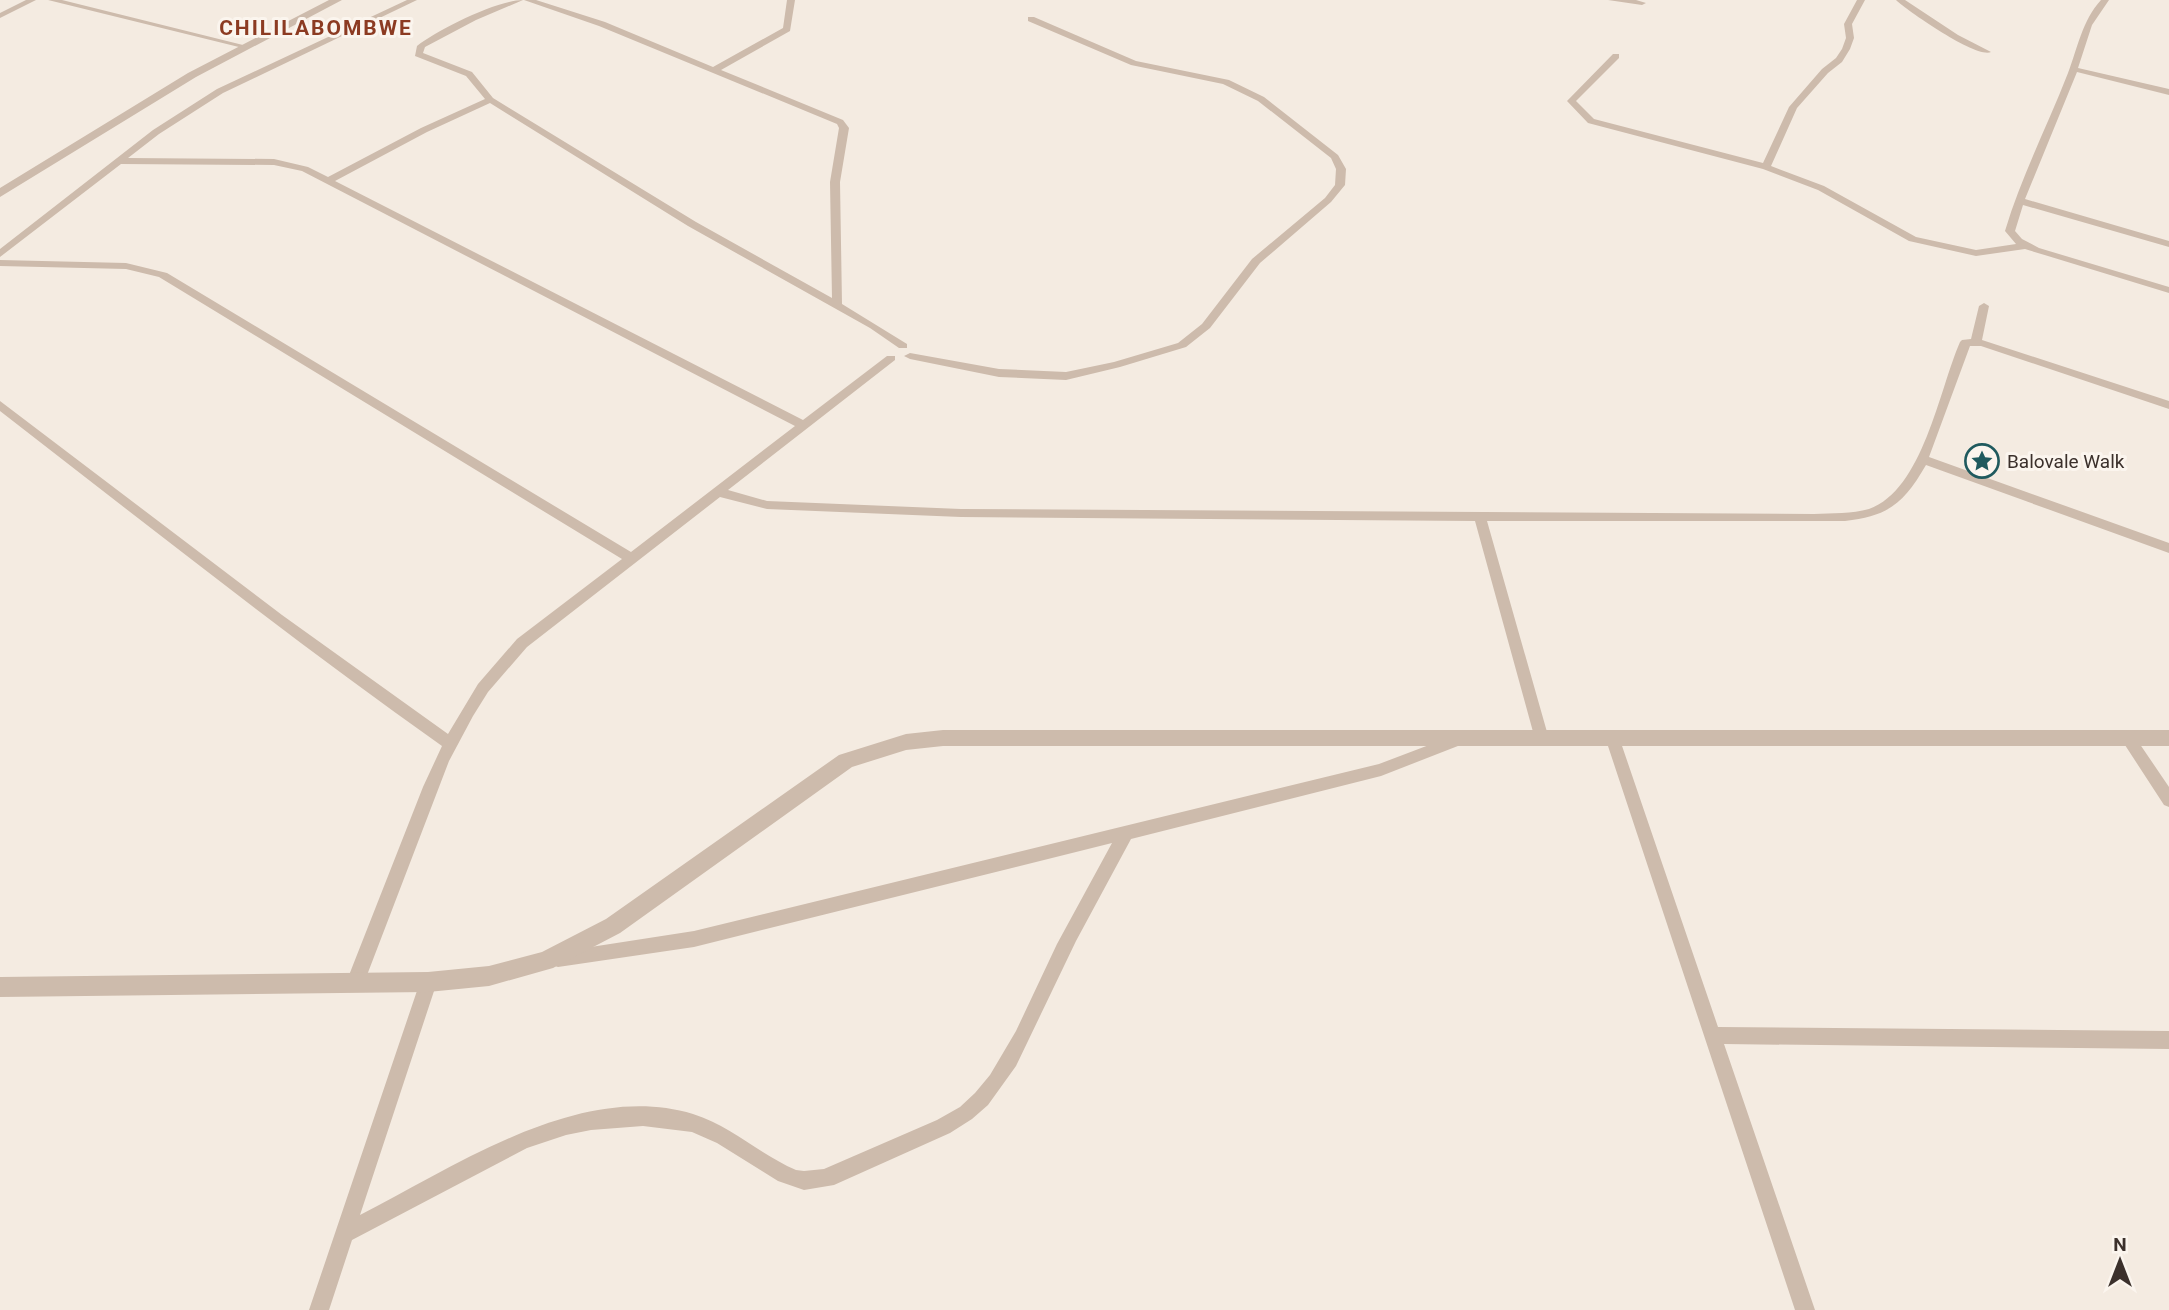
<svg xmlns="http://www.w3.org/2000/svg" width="2169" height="1310" viewBox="0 0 2169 1310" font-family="Roboto,sans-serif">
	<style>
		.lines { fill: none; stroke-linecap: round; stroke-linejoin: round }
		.minor { fill: #cdbbac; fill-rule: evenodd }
		.tertiary { fill: #cdbbac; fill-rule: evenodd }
		.labels { text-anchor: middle; stroke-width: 6; stroke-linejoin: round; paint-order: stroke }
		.poi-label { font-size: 19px; fill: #3b302b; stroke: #fbf5ee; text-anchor: start }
		.far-district-label { font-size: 21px; font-weight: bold; letter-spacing: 2px; fill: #8c3b22; stroke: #fbf5ee }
	</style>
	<rect width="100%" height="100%" fill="#f4ebe1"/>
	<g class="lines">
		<path class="minor" d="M 26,0 L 36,0 L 0,18 L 0,13 Z
			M 48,0 L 62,0 L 251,47 L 247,49 Z
			M 407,0 L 417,0 L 223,93 L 159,134 L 128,158 L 274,159 L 308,167 L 328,177 L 421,128 L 485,99 L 466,76 L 415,56 L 417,46 C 437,30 497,0 523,0 L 476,20 L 425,47 L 423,53 L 472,72 L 493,98 L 696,222 L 832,298 L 830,182 L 839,128 L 837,124 L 599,26 L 524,0 L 536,0 L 605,22 L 713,67 L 783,28 L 787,0 L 795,0 L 790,31 L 721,70 L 843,120 L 849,128 L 840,182 L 842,304 L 907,344 L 907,348 L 899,348 L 870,328 L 688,226 L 490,103 L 427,132 L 335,181 L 803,420 L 887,356 L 895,356 L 895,360 L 728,490 L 767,501 L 961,509 L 1814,514 C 1832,513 1852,514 1869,509 C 1923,490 1939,390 1960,342 L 1962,340 L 1971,339 L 1979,306 L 1984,303 L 1989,306 L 1982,340 L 2169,401 L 2169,409 L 1981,346 L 1970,346 L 1929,457 L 2169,543 L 2169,553 L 1926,465 C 1904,503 1889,516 1845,521 L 1487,521 L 1549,739 L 1547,743 L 1542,745 L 1537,743 L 1535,739 L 1475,521 L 961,517 L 767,509 L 720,497 L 527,647 L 488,692 L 473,716 L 449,761 L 364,983 L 361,989 L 355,991 L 349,989 L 346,983 L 353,965 L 423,787 L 442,746 C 291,639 146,524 0,411 L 0,401 L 282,615 L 448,734 L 478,684 L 517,639 L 622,559 L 159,277 L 126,269 L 0,266 L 0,260 L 126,263 L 167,273 L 631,552 L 795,426 L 302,171 L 274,165 L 121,164 L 0,257 L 0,249 L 153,130 L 217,89 Z
			M 1608,0 L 1636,0 L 1646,3 L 1642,5 Z
			M 1857,0 L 1865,0 L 1852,24 L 1854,38 L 1850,49 L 1842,62 L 1828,73 L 1797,108 L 1771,166 L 1824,186 L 1916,237 L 1976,250 L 2016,244 L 2005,231 C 2021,177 2047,127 2068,73 C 2078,47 2082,21 2101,0 L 2109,0 L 2092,25 L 2078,68 L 2169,89 L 2169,95 L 2077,72 L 2025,199 L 2169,241 L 2169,247 L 2023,205 L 2015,231 L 2022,239 L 2039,248 L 2169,287 L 2169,293 L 2025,249 L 1976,256 L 1909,241 L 1818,190 L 1763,169 L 1588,123 L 1567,101 L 1613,54 L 1619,54 L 1619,58 L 1576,101 L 1594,119 L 1763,163 L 1789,107 L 1822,69 L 1836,58 L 1842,49 L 1846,38 L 1844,24 Z
			M 1896,0 L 1905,0 L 1958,35 L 1991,52 C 1977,59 1909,12 1896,0 Z
			M 1028,17 L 1034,17 L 1136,61 L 1229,80 L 1264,97 L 1338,155 L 1346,169 L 1345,185 L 1331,202 L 1260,263 L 1210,328 L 1186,347 L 1120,367 L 1066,380 L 999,377 L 910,359 L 904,356 L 910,353 L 999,369 L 1066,372 L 1114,362 L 1178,343 L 1202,324 L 1252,259 L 1325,198 L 1335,185 L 1336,169 L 1331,158 L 1258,101 L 1223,84 L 1131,65 L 1028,21 Z
			M 2128,732 L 2133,734 L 2169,787 L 2169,807 L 2164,805 L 2123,742 L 2121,738 L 2123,734 Z
			M 1458,734 L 1463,736 L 1465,740 L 1463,744 L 1381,776 L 1131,839 L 1076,941 L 1016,1066 L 988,1105 L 972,1119 L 950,1133 L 834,1185 L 804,1190 L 778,1181 L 717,1143 L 692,1132 L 643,1126 L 591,1130 L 566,1135 L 527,1148 L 352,1240 L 329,1310 L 309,1310 L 422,976 L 428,974 L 434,976 L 437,982 L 360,1215 C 456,1166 581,1080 693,1114 C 731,1126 759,1154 796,1170 L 804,1171 L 824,1169 L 937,1120 L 960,1107 L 975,1093 L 990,1075 L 1016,1031 L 1057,944 L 1112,843 L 694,947 L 558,967 L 552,965 L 550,959 L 552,953 L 694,931 L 1379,764 Z
			M 1613,734 L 1618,736 L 1620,740 L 1718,1027 L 2169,1031 L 2169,1049 L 1724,1044 L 1815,1310 L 1795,1310 L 1606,740 L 1608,736 Z"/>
		<path class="tertiary" d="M 329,0 L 342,0 L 196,77 L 0,197 L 0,188 L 188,73 Z
			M 943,730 L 2169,730 L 2169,746 L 943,746 L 906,750 L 852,767 L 620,933 L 553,968 L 489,986 L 428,992 L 0,997 L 0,977 L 428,972 L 489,966 L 542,952 L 606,919 L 839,755 L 906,734 Z"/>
	</g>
	<defs>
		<g id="sight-ring" transform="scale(1.75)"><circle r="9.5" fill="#fbf5ee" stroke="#1f5a5e" stroke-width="1.5"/><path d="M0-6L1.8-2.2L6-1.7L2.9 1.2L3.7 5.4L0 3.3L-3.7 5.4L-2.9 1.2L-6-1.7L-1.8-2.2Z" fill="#1f5a5e"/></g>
	</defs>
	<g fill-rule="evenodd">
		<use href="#sight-ring" x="1982" y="461"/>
	</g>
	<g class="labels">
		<g class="poi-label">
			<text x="2007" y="468">Balovale Walk</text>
		</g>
		<g class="far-district-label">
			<text x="316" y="35">CHILILABOMBWE</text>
		</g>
	</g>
	<g transform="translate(2120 1261)" stroke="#fbf5ee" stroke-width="5" paint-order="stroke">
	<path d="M0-5L12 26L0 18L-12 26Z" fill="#3b302b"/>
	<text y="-10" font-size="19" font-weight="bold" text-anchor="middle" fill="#3b302b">N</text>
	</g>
</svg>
